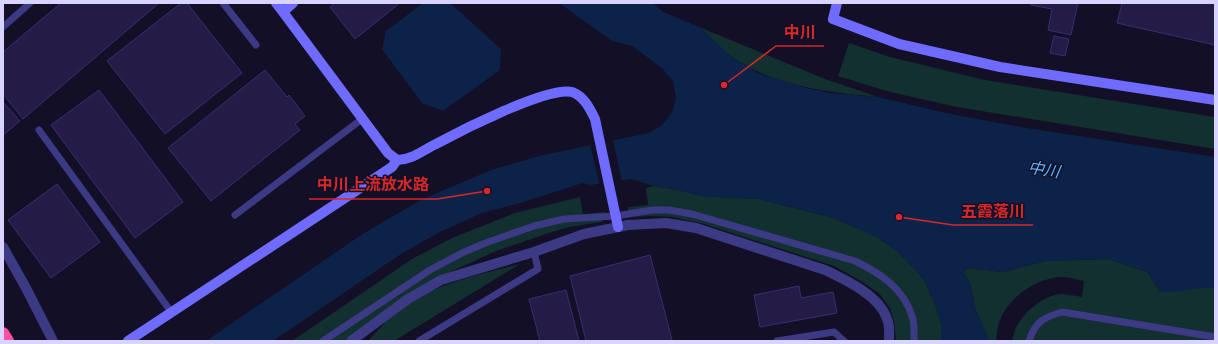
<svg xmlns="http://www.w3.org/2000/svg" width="1218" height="344" viewBox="0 0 1218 344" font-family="Cabin,'Noto Sans JP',sans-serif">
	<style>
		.green { fill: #12302f }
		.water { fill: #0c2248 }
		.pier { fill: #130f26 }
		.building { fill: #241b47; stroke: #3b2d73 }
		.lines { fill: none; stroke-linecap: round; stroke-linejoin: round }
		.lane { stroke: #3d3a85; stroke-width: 7 }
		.street { stroke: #3d3a85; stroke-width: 10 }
		.secondary { stroke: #6f6bff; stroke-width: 10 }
		.highway { stroke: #ff4fa3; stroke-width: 12 }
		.labels { text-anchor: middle; stroke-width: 3; stroke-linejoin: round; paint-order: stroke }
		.water-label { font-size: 16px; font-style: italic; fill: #62b6ff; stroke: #130f26 }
		.leader { fill: none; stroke: #d62828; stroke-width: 1.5 }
		.callout-dot { fill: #d62828; stroke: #130f26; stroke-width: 1.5 }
		.callout-label { font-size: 16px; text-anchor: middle; font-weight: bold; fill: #d62828; stroke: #130f26; stroke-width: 3; stroke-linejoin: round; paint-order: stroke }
	</style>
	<rect width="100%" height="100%" fill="#130f26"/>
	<path class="green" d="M 699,27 L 825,79 L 878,97 C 827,92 774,87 731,56 C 720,48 710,36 699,27 Z
		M 849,43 L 890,57 L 985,80 L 1215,117 L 1215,149 L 957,107 L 890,92 L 838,76 Z
		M 654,186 L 679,190 L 701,196 L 759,199 L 834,218 L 877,237 L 897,251 L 924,279 L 937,309 L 941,324 L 941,341 L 896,341 L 894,321 L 890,308 L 879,293 L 861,281 L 834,266 L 704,224 L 672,217 L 652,216 L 632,217 L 629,215 L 628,207 L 648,205 L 646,188 Z
		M 580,197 L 583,214 L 606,212 L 604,219 L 601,222 L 569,227 L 549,233 L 496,251 L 448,273 L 344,341 L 292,341 L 412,259 L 452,238 L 515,213 Z
		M 1108,259 L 1147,272 L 1160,292 L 1208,287 L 1215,288 L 1215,341 L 1012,341 C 1014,336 1014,330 1017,326 C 1025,311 1043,296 1060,294 C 1066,294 1075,296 1082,297 L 1084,281 C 1078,280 1070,277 1063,277 C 1036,277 1005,299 998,326 C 997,331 997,336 996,341 L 989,341 L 975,308 L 970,283 L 963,272 L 969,268 L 1003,272 L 1045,261 Z
		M 520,264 L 394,341 L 368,341 C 376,333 383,324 391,316 C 427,285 475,276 520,264 Z"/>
	<path class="water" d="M 423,3 L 450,3 L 501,49 L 500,70 L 443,111 L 422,103 L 382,49 L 386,31 Z
		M 559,3 L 653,3 L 663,12 L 699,27 L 731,56 L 758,73 L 802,87 L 830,93 L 878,97 L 946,113 L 1015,126 L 1215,157 L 1215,288 C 1197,286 1178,294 1160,292 L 1147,272 L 1108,259 L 1045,261 L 1003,272 L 969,268 L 963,272 L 970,283 L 975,308 L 989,341 L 941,341 L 941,324 L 937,309 L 924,279 L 897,251 L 877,237 L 834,218 L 759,199 L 701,196 L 679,190 L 654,186 L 631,179 L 591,185 L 583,183 L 520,203 L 482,213 L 440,232 L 401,254 L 273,341 L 206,341 L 364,233 L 421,200 L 491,170 L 543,155 L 649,133 L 661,126 L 672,113 L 676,98 L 673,81 L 662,68 L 632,46 L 612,41 Z"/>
	<path class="pier" d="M 613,139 L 622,182 L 600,186 L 590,144 Z"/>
	<path class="building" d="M 61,3 L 159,3 L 23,119 L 3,94 L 3,52 Z
		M 181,3 L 187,3 L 242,73 L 165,134 L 107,61 Z
		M 335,3 L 400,3 L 355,39 L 330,7 Z
		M 1031,3 L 1078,3 L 1071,35 L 1048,30 L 1052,9 L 1031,5 Z
		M 1122,3 L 1215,3 L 1215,45 L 1117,23 Z
		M 1054,36 L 1069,39 L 1065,56 L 1050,53 Z
		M 265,70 L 287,97 L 289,95 L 305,116 L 295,124 L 300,130 L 211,201 L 168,148 Z
		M 99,90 L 183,202 L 135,238 L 51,125 Z
		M 3,102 L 20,121 L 3,135 Z
		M 57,184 L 100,242 L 51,278 L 8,220 Z
		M 650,255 L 672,340 L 667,341 L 586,341 L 570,276 Z
		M 799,286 L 801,298 L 833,292 L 837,313 L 760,327 L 754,295 Z
		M 566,290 L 579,341 L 540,341 L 529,299 Z"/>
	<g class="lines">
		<path class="lane" d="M 223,3 L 256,45
			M 3,27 L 30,3
			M 39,130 L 172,313
			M 235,215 L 362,119
			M 323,341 L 430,270 L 464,252 L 488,242 L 534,226 L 564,219 L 616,216 L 652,210 L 669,210 L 692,214 L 855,261 C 880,273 904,289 912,316 C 915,323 914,333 914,341
			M 419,341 L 538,269 L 534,252
			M 777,341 L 834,332 L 844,341
			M 1029,341 C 1035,322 1044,317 1062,312 L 1215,337"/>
		<path class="street" d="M 3,247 L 26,288 L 53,341
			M 351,341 L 408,299 L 441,280 L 534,252 L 584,234 L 628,225 L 666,223 L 696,228 L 825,270 C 846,280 880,296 887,319 C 890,325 889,334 889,341"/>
		<path class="secondary" d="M 276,3 L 283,12 L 293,3
			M 837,3 L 833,19 L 899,44 L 1000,67 L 1215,100
			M 283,12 L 388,153 L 397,160 C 412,160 423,150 436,144 C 460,131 548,86 572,92 C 584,96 590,109 595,119 L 618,227
			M 128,341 L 392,167 L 397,160"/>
		<path class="highway" d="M 3,333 L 8,341"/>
	</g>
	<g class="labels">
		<g class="water-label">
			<text transform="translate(1044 169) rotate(9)" y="6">中川</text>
		</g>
	</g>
	<path class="leader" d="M724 85L776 46H824M487 191L437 199H309M899 217L953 225H1033"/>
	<g class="callout-dot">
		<circle cx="724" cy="85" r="4"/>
		<circle cx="487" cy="191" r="4"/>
		<circle cx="899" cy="217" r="4"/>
	</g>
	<g class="callout-label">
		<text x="800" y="38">中川</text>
		<text x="373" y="190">中川上流放水路</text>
		<text x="993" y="217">五霞落川</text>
	</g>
	<rect width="1218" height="344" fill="none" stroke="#d9d4ff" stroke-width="8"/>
</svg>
